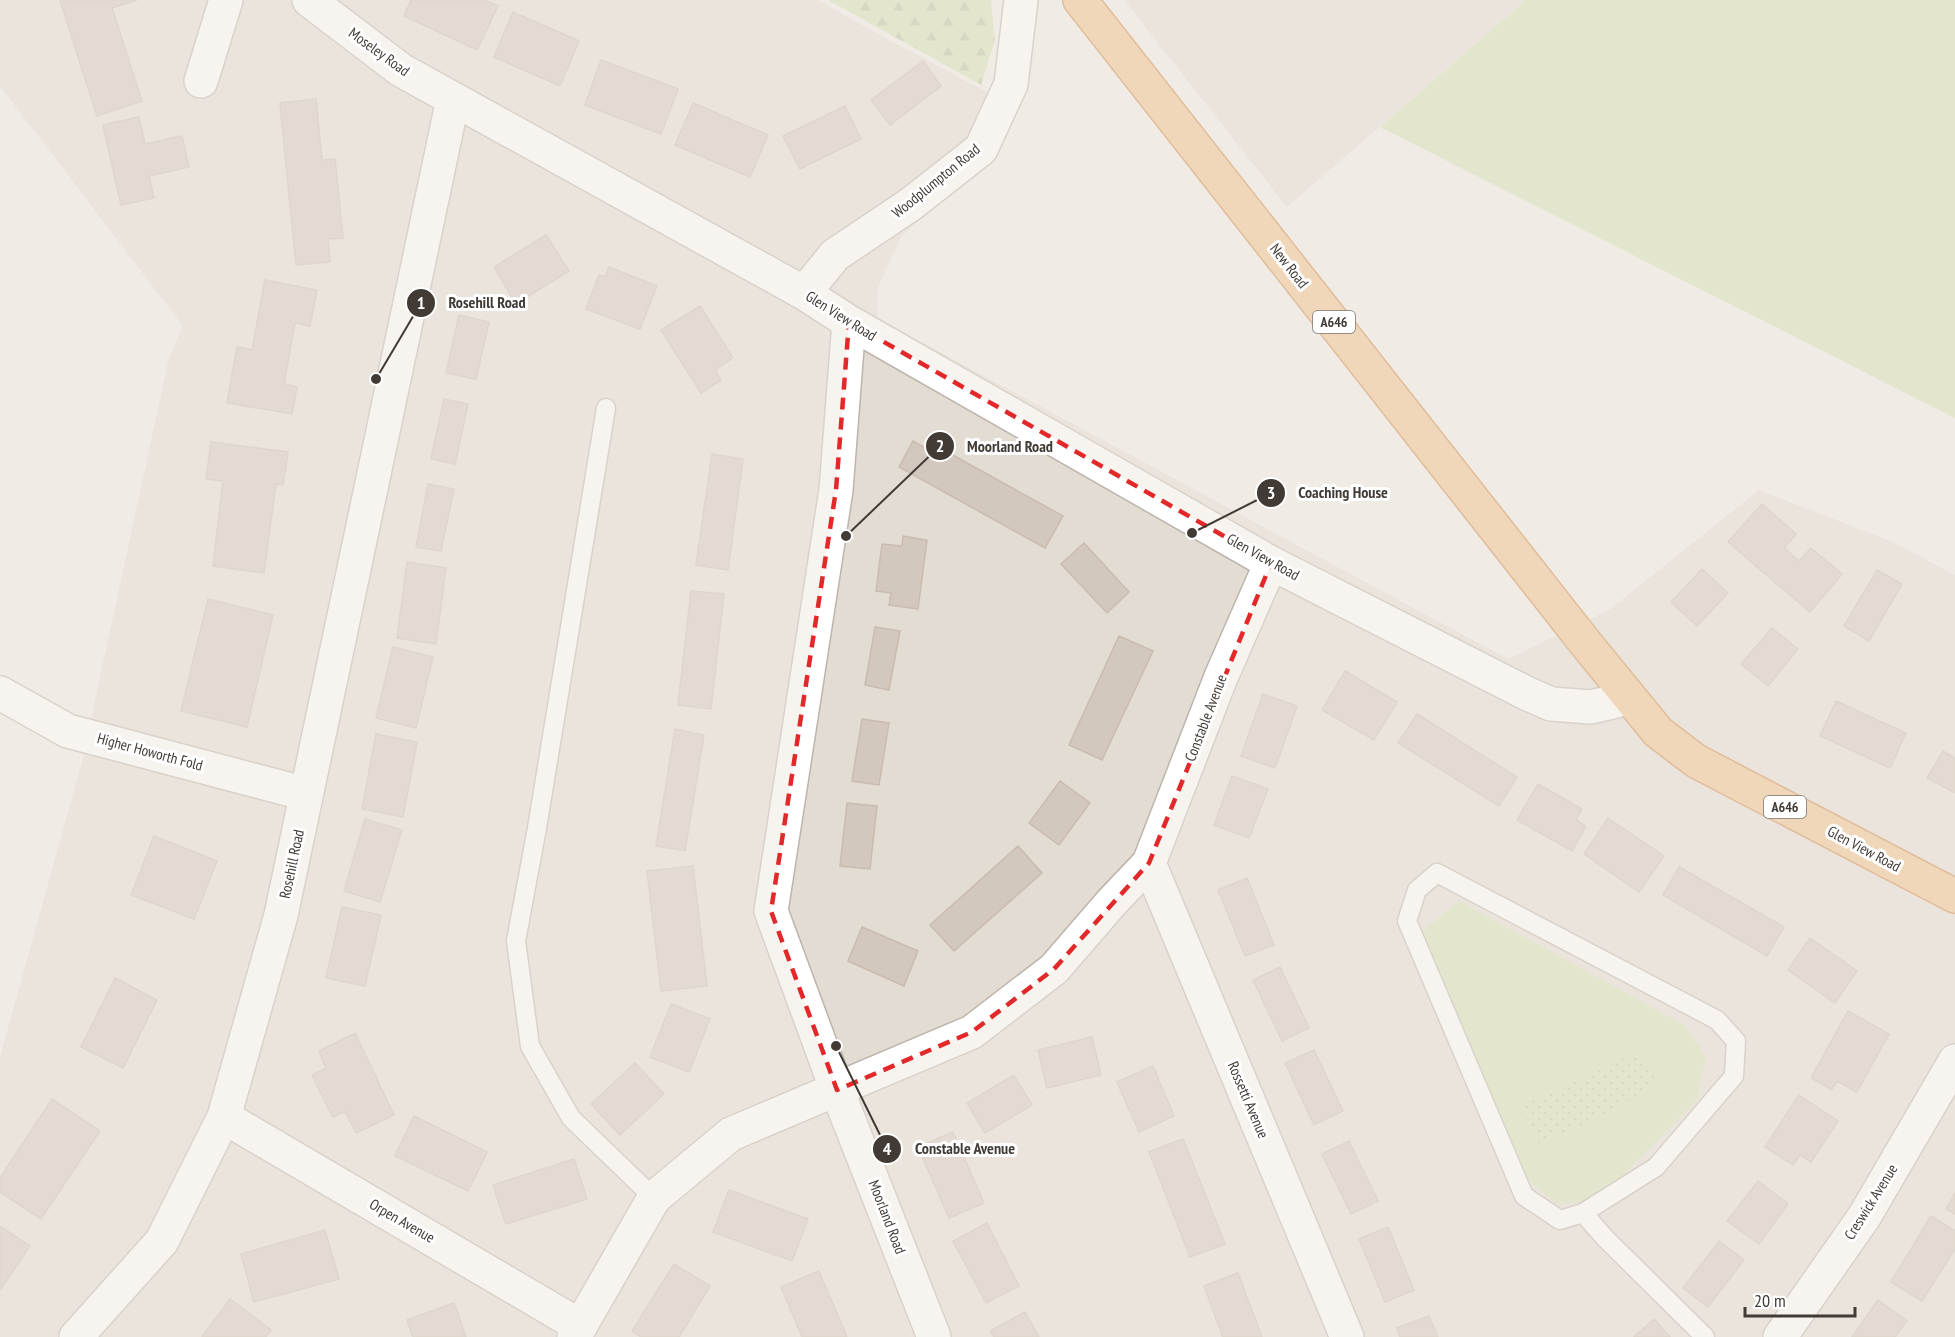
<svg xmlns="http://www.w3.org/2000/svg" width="1955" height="1337" viewBox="0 0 1955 1337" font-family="'PT Sans Narrow',sans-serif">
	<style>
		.residential { fill: #e3dcd3 }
		.grass { fill: #d3e1b1 }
		.forest { fill: url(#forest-firs) }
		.park { fill: url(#park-dots) }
		.building { fill: #d3c8be; stroke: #cabbaf; stroke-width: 1.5 }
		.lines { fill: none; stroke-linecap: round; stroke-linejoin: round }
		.service-casing { stroke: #bdb4ab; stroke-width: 21 }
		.minor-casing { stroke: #bdb4ab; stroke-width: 36 }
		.trunk-casing { stroke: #cc8442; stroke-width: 36 }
		.service { stroke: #fff; stroke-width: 18 }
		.minor { stroke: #fff; stroke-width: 33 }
		.trunk { stroke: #f0be86; stroke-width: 33 }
		.marked { fill: none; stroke: #e3282a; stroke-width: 4.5; stroke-dasharray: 12 8; stroke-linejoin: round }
		.labels { text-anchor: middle; stroke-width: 6; stroke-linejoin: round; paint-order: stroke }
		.shield { fill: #fff; stroke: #7b7672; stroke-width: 1.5 }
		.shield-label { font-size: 14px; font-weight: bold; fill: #423b35 }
		.street-label { font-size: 15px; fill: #423b35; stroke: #fff }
		.leader { fill: none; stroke: #423b35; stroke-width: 2 }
		.callout-dot { fill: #423b35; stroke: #fff; stroke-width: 2 }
		.mark-label { font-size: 18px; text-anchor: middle; font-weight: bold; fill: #fff }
		.callout-label { font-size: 16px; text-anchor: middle; font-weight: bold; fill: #423b35; stroke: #fff; stroke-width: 6; stroke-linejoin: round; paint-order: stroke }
	</style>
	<defs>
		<pattern id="forest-firs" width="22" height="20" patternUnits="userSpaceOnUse" patternTransform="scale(1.5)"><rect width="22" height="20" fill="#d3e1b1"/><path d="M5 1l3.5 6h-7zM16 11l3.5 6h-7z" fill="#b6c299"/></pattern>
		<pattern id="park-dots" width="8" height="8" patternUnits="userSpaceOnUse" patternTransform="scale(1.5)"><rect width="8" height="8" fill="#d3e1b1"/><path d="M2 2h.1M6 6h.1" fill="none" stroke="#b6c299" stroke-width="1.8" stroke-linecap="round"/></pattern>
	</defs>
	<rect width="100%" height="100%" fill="#f0ebe4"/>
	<path class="residential" d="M 0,0 L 818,0 L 874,32 L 1015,107 L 950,192 L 901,237 L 878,287 L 877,318 L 1508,659 L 1610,609 L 1759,490 L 1893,542 L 1955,575 L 1955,1337 L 0,1337 L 0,1057 L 81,765 L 169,358 L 183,326 L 0,86 Z
		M 1124,0 L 1526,0 L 1287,207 Z"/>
	<path class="grass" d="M 1526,0 L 1955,0 L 1955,418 L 1380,127 Z
		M 1459,901 L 1686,1026 L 1706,1058 L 1696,1101 L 1600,1199 L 1558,1205 L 1526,1178 L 1422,932 Z"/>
	<path class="forest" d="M 828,0 L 991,0 L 995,40 L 981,85 Z"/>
	<path class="park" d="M 1632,1054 L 1644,1061 L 1655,1075 L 1648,1091 L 1575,1129 L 1537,1144 L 1522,1105 L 1561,1089 Z"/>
	<path class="building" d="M 60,0 L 137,0 L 112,8 L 142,101 L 97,116 Z
		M 411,0 L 484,0 L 498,6 L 477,50 L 404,16 Z
		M 513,12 L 579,41 L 560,86 L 494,57 Z
		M 601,60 L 678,89 L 661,134 L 585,105 Z
		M 923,61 L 941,86 L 890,125 L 871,100 Z
		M 316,99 L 322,160 L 335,159 L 343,238 L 328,239 L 330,262 L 296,265 L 280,103 Z
		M 693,103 L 768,135 L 750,177 L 675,145 Z
		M 845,106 L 861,139 L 800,169 L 783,136 Z
		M 139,117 L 145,144 L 182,136 L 189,167 L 149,176 L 154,198 L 121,205 L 103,125 Z
		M 546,235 L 569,271 L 516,304 L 494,267 Z
		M 609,267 L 657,286 L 640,329 L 586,309 L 599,275 L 605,277 Z
		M 265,280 L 317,290 L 310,326 L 295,323 L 284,384 L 297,387 L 292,414 L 227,403 L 237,347 L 252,350 Z
		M 700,306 L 733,358 L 715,370 L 721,380 L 701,393 L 661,330 Z
		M 459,315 L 489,322 L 476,379 L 446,373 Z
		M 444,399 L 468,404 L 455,464 L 431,459 Z
		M 913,441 L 927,449 L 931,443 L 1063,516 L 1045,548 L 899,467 Z
		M 211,442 L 288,452 L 283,485 L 276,484 L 264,573 L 213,566 L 223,481 L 206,479 Z
		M 712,454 L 743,459 L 728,570 L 696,565 Z
		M 428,484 L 454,489 L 441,551 L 416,547 Z
		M 1762,504 L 1796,534 L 1784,548 L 1799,561 L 1811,548 L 1842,574 L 1810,612 L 1728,542 Z
		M 903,536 L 927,540 L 918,609 L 889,605 L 891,593 L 876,591 L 882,544 L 902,546 Z
		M 1084,543 L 1129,592 L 1107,613 L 1061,564 Z
		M 407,562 L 446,568 L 436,644 L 397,638 Z
		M 1702,569 L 1728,593 L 1697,626 L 1671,602 Z
		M 1877,570 L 1902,584 L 1869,641 L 1844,626 Z
		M 691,591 L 724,594 L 711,709 L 678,705 Z
		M 208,599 L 273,615 L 247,727 L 181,711 Z
		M 875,627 L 900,631 L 889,690 L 865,685 Z
		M 1772,628 L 1798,649 L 1768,686 L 1741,664 Z
		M 1119,636 L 1153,651 L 1102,760 L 1069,745 Z
		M 393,647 L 433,657 L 416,728 L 376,718 Z
		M 1345,671 L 1397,702 L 1374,740 L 1322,710 Z
		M 1263,694 L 1297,706 L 1275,768 L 1241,756 Z
		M 1836,701 L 1906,733 L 1890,768 L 1820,736 Z
		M 1417,714 L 1517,777 L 1499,806 L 1398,743 Z
		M 862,719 L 889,723 L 879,785 L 852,781 Z
		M 675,729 L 704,735 L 685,851 L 656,846 Z
		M 376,734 L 417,742 L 403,817 L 362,809 Z
		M 1943,751 L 1955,758 L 1955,793 L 1927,778 Z
		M 1232,776 L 1268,789 L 1249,838 L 1214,825 Z
		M 1060,781 L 1090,803 L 1059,845 L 1029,823 Z
		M 1538,784 L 1582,809 L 1576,820 L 1586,826 L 1572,851 L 1517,820 Z
		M 847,803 L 877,806 L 870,869 L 840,866 Z
		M 1608,818 L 1664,856 L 1639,892 L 1584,854 Z
		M 365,819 L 402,830 L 380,902 L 344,891 Z
		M 154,836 L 217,861 L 194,919 L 131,895 Z
		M 1018,846 L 1042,873 L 954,951 L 930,925 Z
		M 693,866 L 707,986 L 661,991 L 647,871 Z
		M 1679,867 L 1784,927 L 1767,956 L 1663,895 Z
		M 1247,878 L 1274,945 L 1245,956 L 1218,890 Z
		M 342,907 L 381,915 L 365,986 L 326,978 Z
		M 862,927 L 918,951 L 904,986 L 848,961 Z
		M 1810,938 L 1857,971 L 1835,1003 L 1788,970 Z
		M 1280,967 L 1309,1028 L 1282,1041 L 1253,980 Z
		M 115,978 L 157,1000 L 123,1068 L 81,1047 Z
		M 671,1004 L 710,1019 L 689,1072 L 650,1057 Z
		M 1848,1011 L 1889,1034 L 1857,1092 L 1837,1081 L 1832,1090 L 1811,1078 Z
		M 355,1033 L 394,1115 L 356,1133 L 345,1111 L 333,1117 L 312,1075 L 326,1068 L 319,1051 Z
		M 1092,1037 L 1101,1075 L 1047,1088 L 1038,1050 Z
		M 1314,1050 L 1343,1111 L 1314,1125 L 1285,1063 Z
		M 635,1063 L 664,1094 L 620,1135 L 591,1104 Z
		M 1153,1066 L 1174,1116 L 1139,1132 L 1117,1082 Z
		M 1014,1075 L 1032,1105 L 985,1133 L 967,1103 Z
		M 1799,1095 L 1838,1121 L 1811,1162 L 1800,1155 L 1793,1165 L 1765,1147 Z
		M 52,1099 L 100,1131 L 41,1219 L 0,1192 L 0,1178 Z
		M 414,1116 L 487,1152 L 468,1191 L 395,1156 Z
		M 953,1132 L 984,1203 L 949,1218 L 918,1147 Z
		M 1183,1139 L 1225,1244 L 1190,1257 L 1149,1152 Z
		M 1349,1141 L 1378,1201 L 1351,1214 L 1322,1154 Z
		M 574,1159 L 587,1199 L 506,1224 L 493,1185 Z
		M 1758,1181 L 1788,1204 L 1759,1244 L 1727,1221 Z
		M 729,1190 L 808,1219 L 792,1261 L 713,1232 Z
		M 1955,1193 L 1955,1214 L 1946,1209 Z
		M 1931,1216 L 1955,1231 L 1955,1249 L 1922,1301 L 1891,1282 Z
		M 987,1223 L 1019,1286 L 986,1303 L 953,1241 Z
		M 0,1226 L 30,1246 L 0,1290 Z
		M 1388,1227 L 1414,1290 L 1385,1302 L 1359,1239 Z
		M 325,1230 L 339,1279 L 254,1302 L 241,1254 Z
		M 1719,1241 L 1744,1260 L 1708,1307 L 1683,1288 Z
		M 674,1264 L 710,1286 L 679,1337 L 641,1337 L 632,1331 Z
		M 819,1271 L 847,1337 L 802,1337 L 781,1287 Z
		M 1238,1273 L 1262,1337 L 1223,1337 L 1204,1286 Z
		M 230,1299 L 271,1330 L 266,1337 L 202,1337 Z
		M 1878,1300 L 1907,1321 L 1895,1337 L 1852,1337 Z
		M 454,1303 L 466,1337 L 413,1337 L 407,1320 Z
		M 1025,1312 L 1039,1337 L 994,1337 L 990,1331 Z
		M 1429,1316 L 1438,1337 L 1400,1337 L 1397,1328 Z
		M 1654,1319 L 1670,1337 L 1634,1337 Z"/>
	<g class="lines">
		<g class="service-casing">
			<path id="service" d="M 606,408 L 537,828 L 516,941 L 530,1046 L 571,1118 L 654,1198
				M 1437,873 L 1717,1020 L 1736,1041 L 1734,1076 L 1656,1167 L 1583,1213 L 1560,1220 L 1524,1196 L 1407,921 L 1417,890 Z
				M 1583,1213 L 1605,1238 L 1705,1337"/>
		</g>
		<g class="minor-casing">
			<path id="minor" d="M 309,0 L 401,70 L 804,293 L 849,322 L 1271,563 L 1528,694 L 1551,704 L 1591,707 L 1629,698
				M 201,81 L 226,0
				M 804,293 L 835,255 L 911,204 L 981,149 L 1011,84 L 1021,0
				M 849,322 L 836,490 L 771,911 L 837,1090 L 934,1337
				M 0,693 L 68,731 L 306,794
				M 1149,863 L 1347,1337
				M 224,1117 L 580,1326
				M 76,1337 L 162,1241 L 224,1117 L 281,915 L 453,99
				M 574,1337 L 654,1198 L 731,1134 L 972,1032 L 1054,969 L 1111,903 L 1149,863 L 1221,677 L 1271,563
				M 1780,1337 L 1864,1217 L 1955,1061"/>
		</g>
		<g class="trunk-casing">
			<path id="trunk" d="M 1080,0 L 1587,645 L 1658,732 L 1696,761 L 1955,896"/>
		</g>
		<use href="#service" class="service"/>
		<use href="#minor" class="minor"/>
		<use href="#trunk" class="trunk"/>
	</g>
	<path d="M0 0H1955V1337H0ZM 849,322 L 1271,563 L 1149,863 L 1054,969 L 972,1032 L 837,1090 L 771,911 L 836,490 Z" fill="#f0ebe4" fill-opacity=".55" fill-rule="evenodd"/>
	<path class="marked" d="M 849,322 L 1271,563 L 1149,863 L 1054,969 L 972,1032 L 837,1090 L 771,911 L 836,490 Z"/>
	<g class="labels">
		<g class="shield">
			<rect x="1313" y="311" width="42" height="22" rx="4.5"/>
			<rect x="1764" y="796" width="42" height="22" rx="4.5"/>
		</g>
		<g class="shield-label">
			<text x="1334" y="327">A646</text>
			<text x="1785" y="812">A646</text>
		</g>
		<g class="street-label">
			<text transform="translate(379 52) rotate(36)" y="5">Moseley Road</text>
			<text transform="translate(936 181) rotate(-39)" y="5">Woodplumpton Road</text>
			<text transform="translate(1289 266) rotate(52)" y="5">New Road</text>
			<text transform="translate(841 316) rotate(32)" y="5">Glen View Road</text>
			<text transform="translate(1263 557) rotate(29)" y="5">Glen View Road</text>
			<text transform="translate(1206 718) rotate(-69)" y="5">Constable Avenue</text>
			<text transform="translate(150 752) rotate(15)" y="5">Higher Howorth Fold</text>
			<text transform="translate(1864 849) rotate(28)" y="5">Glen View Road</text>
			<text transform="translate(292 864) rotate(-78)" y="5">Rosehill Road</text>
			<text transform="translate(1248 1100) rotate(67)" y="5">Rossetti Avenue</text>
			<text transform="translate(1871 1202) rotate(-58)" y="5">Creswick Avenue</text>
			<text transform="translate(887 1217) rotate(69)" y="5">Moorland Road</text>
			<text transform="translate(402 1221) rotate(30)" y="5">Orpen Avenue</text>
		</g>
	</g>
	<path class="leader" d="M376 379L421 303M846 536L940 446M1192 533L1271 493M836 1046L887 1149"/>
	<g class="callout-dot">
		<circle cx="376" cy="379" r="6"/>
		<circle cx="846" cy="536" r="6"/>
		<circle cx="1192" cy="533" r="6"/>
		<circle cx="836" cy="1046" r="6"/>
		<circle cx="421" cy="303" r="15"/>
		<circle cx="940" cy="446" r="15"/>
		<circle cx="1271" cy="493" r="15"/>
		<circle cx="887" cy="1149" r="15"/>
	</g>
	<g class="mark-label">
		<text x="421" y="309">1</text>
		<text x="940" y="452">2</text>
		<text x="1271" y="499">3</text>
		<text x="887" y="1155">4</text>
	</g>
	<g class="callout-label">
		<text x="487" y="308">Rosehill Road</text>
		<text x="1010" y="452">Moorland Road</text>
		<text x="1343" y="498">Coaching House</text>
		<text x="965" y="1154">Constable Avenue</text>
	</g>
	<path d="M1745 1307v9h110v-9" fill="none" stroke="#423b35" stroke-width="3"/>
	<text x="1754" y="1307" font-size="18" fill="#423b35" stroke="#ffffff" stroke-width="4.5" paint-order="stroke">20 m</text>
</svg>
